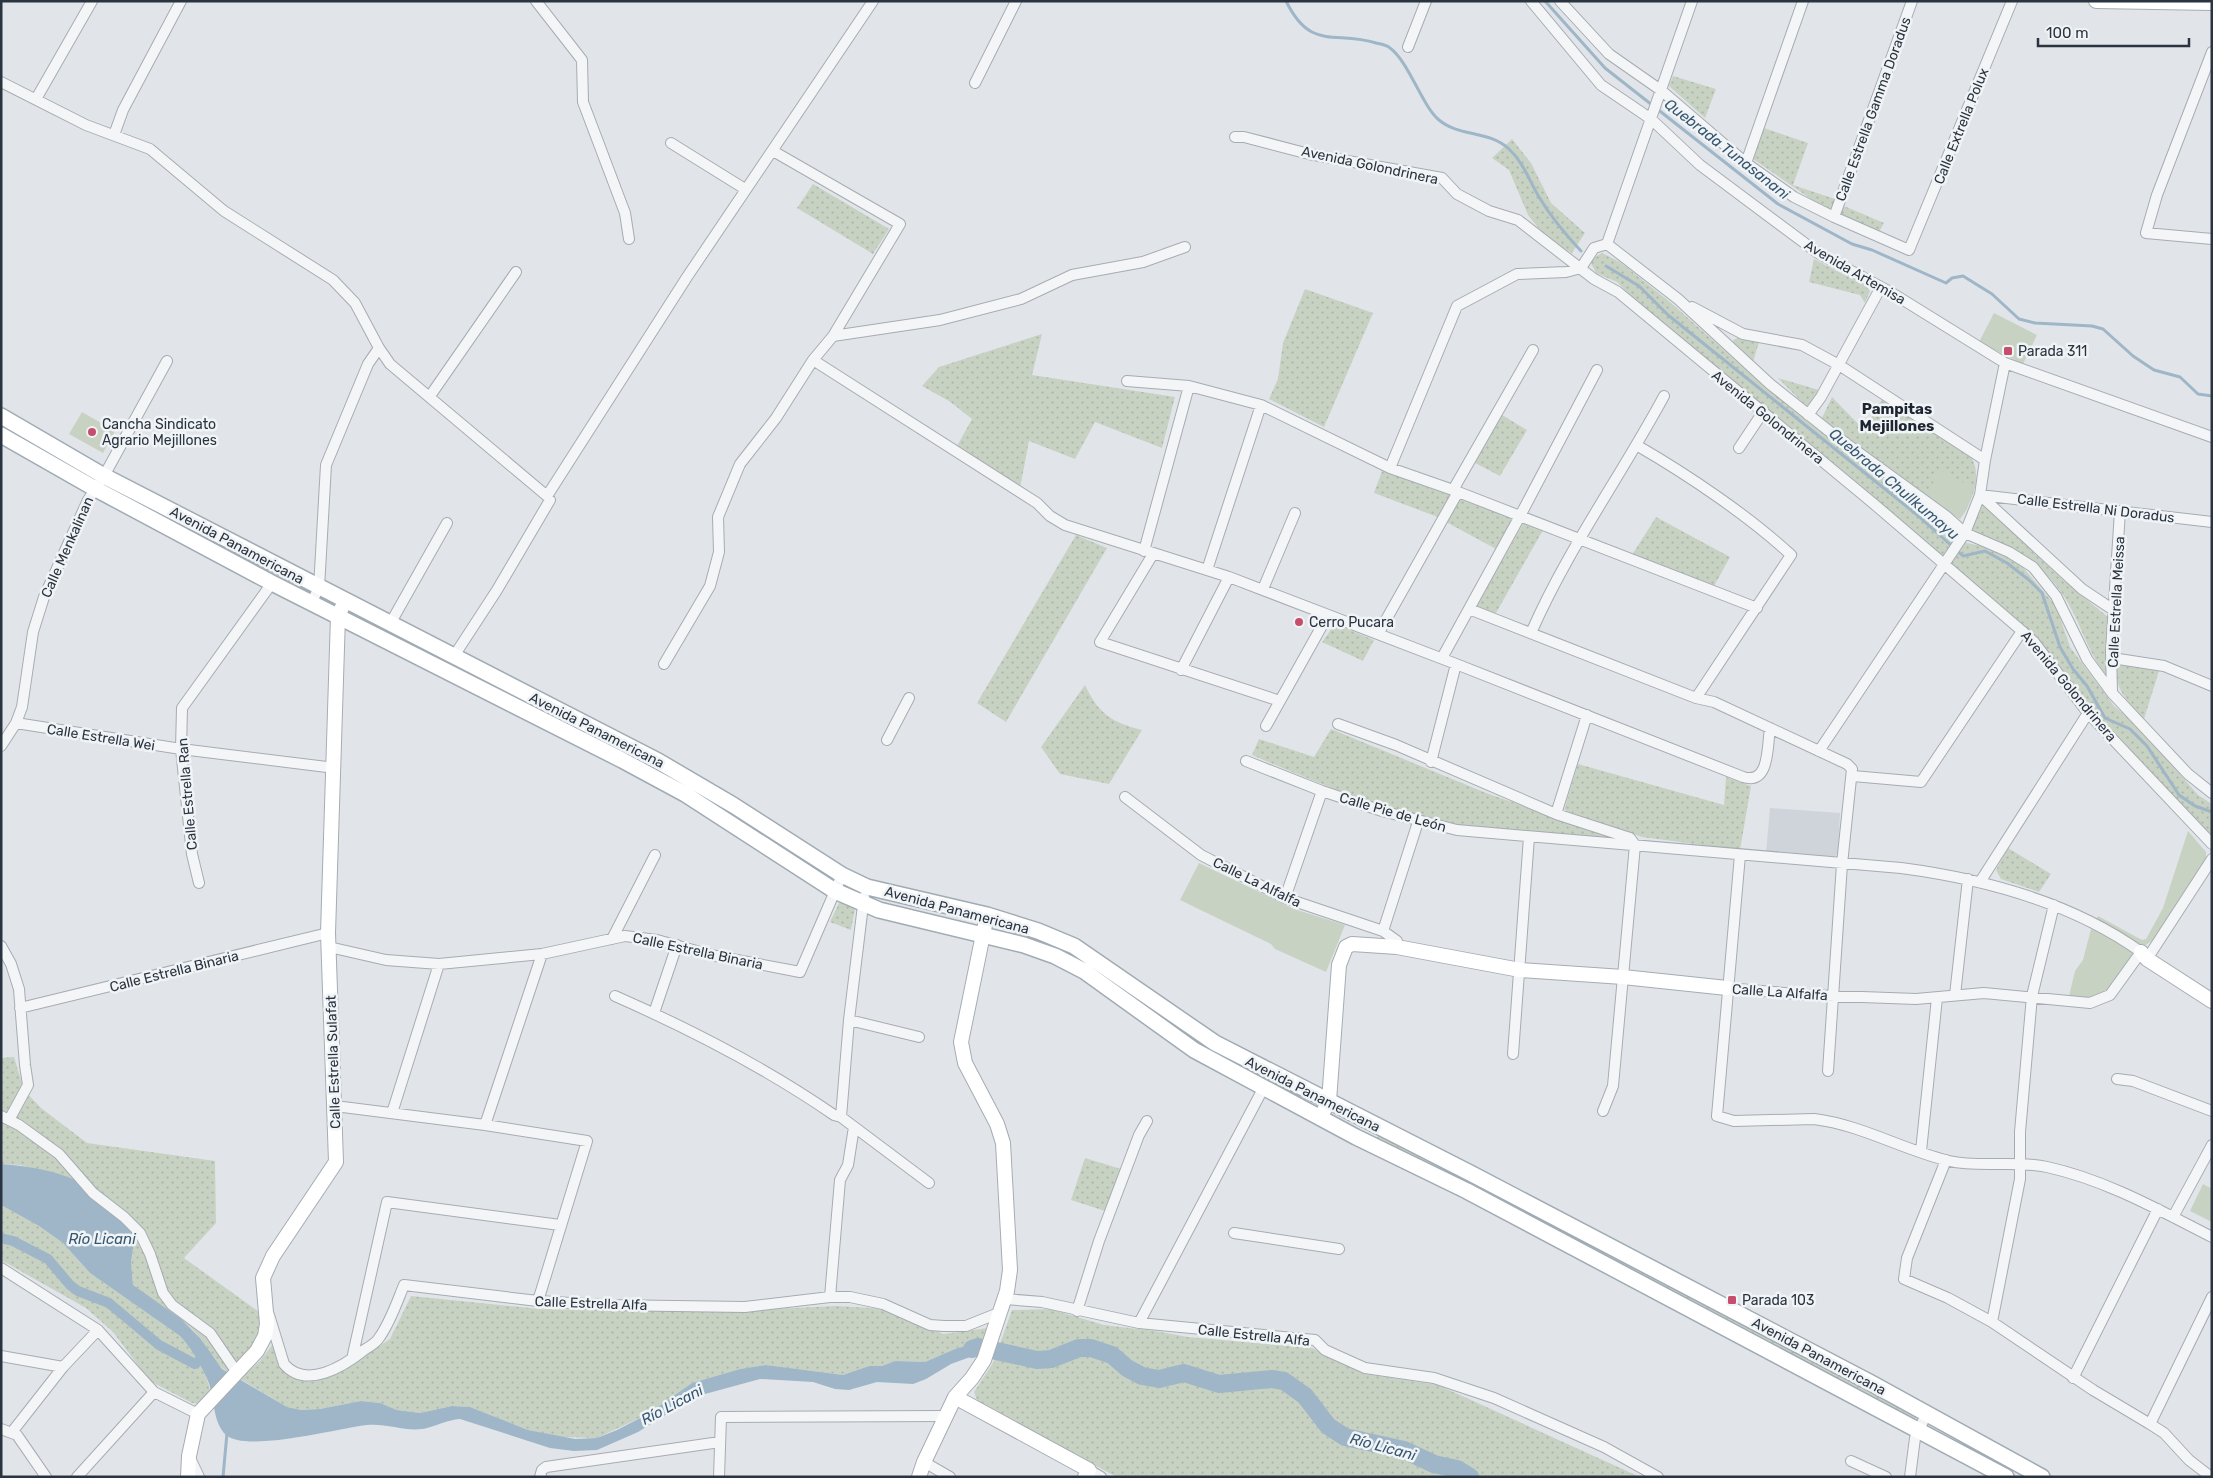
<svg xmlns="http://www.w3.org/2000/svg" width="2213" height="1478" viewBox="0 0 2213 1478" font-family="Rubik,sans-serif">
	<style>
		.built { fill: #cfd4db }
		.grass { fill: url(#grass-dots) }
		.park { fill: #c8d2c3 }
		.water { fill: #9eb6c7 }
		.lines { fill: none; stroke-linecap: round; stroke-linejoin: round }
		.stream { stroke: #9eb6c7; stroke-width: 3 }
		.canal { stroke: #9eb6c7; stroke-width: 10 }
		.river { stroke: #9eb6c7; stroke-width: 18 }
		.street-casing { stroke: #a6acb3; stroke-width: 12 }
		.secondary-casing { stroke: #a6acb3; stroke-width: 16 }
		.primary-casing { stroke: #a1abb4; stroke-width: 18 }
		.street { stroke: #f4f5f7; stroke-width: 10 }
		.secondary { stroke: #fff; stroke-width: 14 }
		.primary { stroke: #fff; stroke-width: 15 }
		.poi-dot { fill: #c64e6d; stroke: #f1f4f6; stroke-width: 2 }
		.labels { text-anchor: middle; stroke-width: 5; stroke-linejoin: round; paint-order: stroke }
		.street-label { font-size: 14px; fill: #2a3440; stroke: #f1f4f6 }
		.poi-label { font-size: 14px; fill: #2a3440; stroke: #f1f4f6; text-anchor: start }
		.water-label { font-size: 15px; font-style: italic; fill: #375771; stroke: #f1f4f6 }
		.neighbourhood-label { font-size: 15px; font-weight: bold; fill: #1d2530; stroke: #f1f4f6 }
	</style>
	<defs>
		<pattern id="grass-dots" width="8" height="8" patternUnits="userSpaceOnUse" patternTransform="scale(1.25)"><rect width="8" height="8" fill="#c8d2c3"/><path d="M2 2h.1M6 6h.1" fill="none" stroke="#acb5a9" stroke-width="1.8" stroke-linecap="round"/></pattern>
	</defs>
	<rect width="100%" height="100%" fill="#e1e5e9"/>
	<path class="built" d="M 1770,808 L 1840,813 L 1838,853 L 1834,857 L 1766,853 Z"/>
	<path class="grass" d="M 1673,76 L 1716,89 L 1705,118 L 1669,86 Z
		M 1764,128 L 1808,143 L 1793,185 L 1835,199 L 1830,212 L 1753,159 Z
		M 1512,139 L 1531,163 L 1551,203 L 1585,233 L 1572,253 L 1547,239 L 1528,215 L 1509,170 L 1492,158 Z
		M 813,184 L 889,229 L 873,254 L 797,208 Z
		M 1844,206 L 1884,223 L 1879,232 L 1840,214 Z
		M 1602,253 L 1620,262 L 1670,302 L 1770,391 L 1967,543 L 1991,548 L 2021,565 L 2056,606 L 2070,647 L 2114,706 L 2140,728 L 2198,795 L 2212,804 L 2212,837 L 2089,707 L 2037,638 L 1937,551 L 1654,318 L 1617,282 L 1596,273 L 1591,263 L 1595,257 Z
		M 1814,259 L 1866,286 L 1870,291 L 1865,303 L 1860,295 L 1809,282 Z
		M 1305,289 L 1373,313 L 1324,427 L 1269,399 L 1278,379 L 1283,343 Z
		M 1042,334 L 1032,375 L 1175,397 L 1162,448 L 1095,422 L 1075,459 L 1029,441 L 1020,488 L 957,446 L 972,419 L 949,401 L 922,386 L 939,367 Z
		M 1738,338 L 1759,342 L 1753,362 L 1734,344 L 1733,340 Z
		M 1778,378 L 1819,390 L 1807,407 Z
		M 1832,397 L 1864,430 L 1882,399 L 1971,457 C 1983,476 1972,502 1960,519 L 1821,420 Z
		M 1502,415 L 1527,430 L 1500,476 L 1475,463 Z
		M 1382,471 L 1513,518 L 1496,549 L 1435,516 L 1374,493 Z
		M 1983,505 L 2063,580 L 2109,618 L 2106,648 L 2107,676 C 2090,656 2084,634 2073,612 C 2048,563 2016,552 1971,529 Z
		M 1656,517 L 1730,557 L 1713,588 L 1632,555 Z
		M 1524,522 L 1543,530 L 1496,613 L 1476,607 Z
		M 1076,535 L 1107,548 L 1006,722 L 977,703 Z
		M 1335,624 L 1374,640 L 1363,661 L 1322,642 Z
		M 2115,663 L 2159,671 L 2144,719 C 2125,698 2116,692 2115,663 Z
		M 1085,685 C 1099,714 1111,722 1142,730 L 1109,784 L 1060,774 L 1041,747 Z
		M 1331,729 L 1486,793 L 1622,840 C 1566,836 1508,835 1452,824 C 1383,810 1316,783 1252,755 L 1259,739 L 1314,757 Z
		M 1578,764 L 1724,805 L 1726,777 L 1751,786 L 1740,850 L 1642,837 L 1564,810 Z
		M 2008,848 L 2051,874 L 2039,892 L 2001,879 L 1996,870 Z
		M 840,901 L 855,909 L 851,930 L 830,922 Z
		M 14,1057 L 24,1090 L 41,1108 L 87,1143 L 215,1161 L 216,1223 L 184,1258 L 266,1317 L 255,1345 L 228,1372 C 216,1366 209,1350 201,1339 C 181,1314 154,1305 133,1285 L 131,1262 L 135,1235 L 40,1170 L 20,1165 L 1,1164 L 1,1058 Z
		M 1379,1135 L 1918,1414 L 1915,1419 L 1376,1139 Z
		M 1085,1158 L 1121,1169 L 1105,1211 L 1071,1200 Z
		M 1,1205 L 39,1226 L 63,1243 L 90,1273 L 180,1336 C 193,1351 206,1371 210,1390 L 200,1404 L 192,1403 L 150,1381 L 113,1332 L 86,1308 L 1,1260 Z
		M 411,1296 L 540,1309 L 732,1311 L 836,1306 L 889,1309 L 912,1317 L 943,1334 L 988,1328 L 986,1340 L 955,1349 L 925,1362 L 895,1361 L 882,1366 L 869,1366 L 843,1375 L 765,1365 L 740,1369 L 692,1383 L 646,1415 L 597,1438 L 561,1437 L 528,1430 L 470,1407 L 452,1406 L 420,1413 L 397,1410 L 380,1403 L 361,1401 L 320,1409 L 301,1410 L 287,1407 L 240,1379 L 260,1361 L 275,1341 L 284,1372 L 296,1379 L 312,1382 L 326,1378 L 345,1368 L 390,1339 Z
		M 1050,1309 L 1104,1325 L 1155,1331 L 1188,1337 L 1312,1348 L 1365,1374 L 1438,1385 L 1640,1477 L 1482,1477 L 1463,1466 L 1434,1468 L 1451,1477 L 1117,1477 L 978,1403 L 974,1392 L 993,1363 L 1012,1310 Z"/>
	<path class="park" d="M 1994,313 L 2037,335 L 2023,364 L 1979,342 Z
		M 82,412 L 115,431 L 103,453 L 69,434 Z
		M 1940,470 L 1974,488 L 1967,509 L 1960,519 L 1936,503 L 1929,490 Z
		M 2188,831 L 2206,852 L 2206,860 L 2154,939 L 2146,945 L 2140,944 L 2095,921 L 2098,916 L 2142,940 L 2146,939 L 2163,908 Z
		M 1199,863 L 1294,909 L 1345,925 L 1326,972 L 1275,949 L 1271,944 L 1180,900 Z
		M 2091,929 L 2111,937 L 2132,951 L 2133,956 L 2108,993 L 2096,999 L 2069,996 L 2075,971 L 2083,960 Z
		M 2203,1184 L 2212,1189 L 2212,1222 L 2190,1211 Z"/>
	<path class="water" d="M 1,1164 C 29,1166 62,1171 86,1186 C 104,1198 120,1219 135,1235 L 131,1262 L 133,1285 L 181,1319 L 200,1338 L 222,1369 L 287,1407 L 301,1410 L 320,1409 L 361,1401 L 380,1403 L 397,1410 L 420,1413 L 452,1406 L 470,1407 L 528,1430 L 575,1439 L 597,1438 L 617,1430 L 646,1415 L 692,1383 L 740,1369 L 766,1365 L 843,1375 L 869,1366 L 882,1366 L 895,1361 L 925,1362 L 955,1349 L 986,1340 L 981,1353 L 951,1364 L 926,1379 L 913,1384 L 877,1382 L 849,1390 L 835,1389 L 813,1382 L 760,1379 L 694,1397 L 638,1432 L 597,1450 L 574,1451 L 550,1448 L 460,1419 C 447,1420 439,1425 427,1428 C 408,1433 388,1423 367,1425 C 340,1428 246,1453 226,1435 C 212,1422 215,1397 208,1381 C 201,1365 192,1349 180,1336 L 90,1273 L 63,1243 L 39,1226 L 1,1205 Z
		M 1431,1458 L 1463,1466 L 1482,1477 L 1451,1477 L 1434,1468 Z"/>
	<g class="lines">
		<path class="stream" d="M 1286,1 C 1311,52 1335,30 1376,43 C 1380,44 1387,45 1390,48 C 1409,62 1422,106 1439,120 C 1459,137 1489,130 1509,149 C 1523,162 1529,180 1539,197 C 1551,217 1565,234 1581,251
			M 1545,1 L 1605,68 L 1778,204 L 1852,244 L 1872,250 L 1946,283 L 1952,278 L 1963,276 L 1992,294 L 2019,319 L 2035,323 L 2092,326 L 2103,329 L 2133,356 L 2154,370 L 2180,377 L 2198,394 L 2212,396
			M 1606,266 L 1639,286 L 1668,315 L 1916,514 L 1963,556 L 1985,551 L 2007,563 L 2029,580 L 2042,593 L 2060,647 L 2073,669 L 2087,686 L 2105,718 L 2130,729 L 2147,746 L 2179,795 L 2195,806 L 2212,812
			M 223,1477 L 227,1433"/>
		<path class="canal" d="M 1,1238 L 13,1241 L 48,1259 L 70,1285 L 78,1291 L 109,1303 L 159,1345 L 195,1364 L 206,1355"/>
		<path class="river" d="M 972,1349 L 978,1347 L 1037,1360 L 1051,1359 L 1079,1348 L 1091,1348 L 1112,1355 L 1127,1368 L 1142,1376 L 1159,1379 L 1184,1373 L 1219,1384 L 1272,1379 L 1284,1381 L 1305,1396 L 1328,1426 L 1345,1437 L 1404,1450 L 1434,1464 L 1457,1469 L 1470,1477"/>
		<g class="street-casing">
			<path id="street" d="M 536,1 L 582,60 L 583,102 L 625,213 L 629,239
				M 1531,1 L 1601,85 L 1651,119 L 1700,165 L 1818,253 L 1892,293 L 2005,363 L 2212,437
				M 1560,1 L 1609,54 L 1662,91 L 1746,163 L 1794,197 L 1834,217 L 1909,250 L 2012,1
				M 1408,47 L 1426,1
				M 2212,52 L 2157,195 L 2146,233 L 2212,239
				M 1,82 L 86,125 L 150,149 L 224,211 L 333,280 L 355,303 L 379,348 L 390,364 L 547,496 L 687,277 L 873,1
				M 975,83 L 1016,1
				M 36,99 L 92,1
				M 114,135 L 123,110 L 181,1
				M 1235,137 L 1244,137 L 1309,154 L 1442,178 L 1457,194 L 1489,211 L 1518,220 L 1594,279 L 1618,292 L 1874,504 L 2022,631 L 2034,642 L 2088,713 L 2212,844
				M 671,143 L 745,189
				M 773,151 L 900,224 L 833,336
				M 1746,163 L 1803,1
				M 1834,217 L 1912,1
				M 1607,244 L 1678,299 L 1770,384 L 1829,431 L 1946,516 L 1965,533 L 2009,552 L 2033,567 L 2056,596 L 2087,659 L 2112,693 L 2188,774 L 2212,793
				M 1607,244 L 1692,1
				M 1692,307 L 1743,334 L 1802,345 L 1839,365 L 1985,460
				M 813,360 L 1037,503 L 1050,516 L 1065,525 L 1229,577 L 1456,664 L 1743,777 C 1770,785 1767,747 1770,728
				M 1127,381 L 1189,386 L 1261,405 L 1390,468 L 1453,490 L 1757,608
				M 430,396 L 516,272
				M 1808,415 L 1821,397 L 1881,287
				M 1638,446 C 1688,475 1749,516 1791,555 L 1696,698
				M 1739,448 L 1763,412
				M 1390,468 L 1457,306 L 1517,274 L 1566,272 L 1581,268 L 1594,248 L 1607,244
				M 1453,490 L 1533,350
				M 1980,495 L 2212,522
				M 1980,495 L 2082,589 L 2115,611
				M 1144,551 L 1189,386
				M 1153,554 L 1100,642 L 1280,701
				M 1207,570 L 1261,405
				M 1263,589 L 1295,513
				M 311,603 L 319,588 L 326,465 L 368,364 L 379,348
				M 1469,609 L 1696,698 L 1714,702 L 1847,764 L 1852,769 L 1842,864 L 1828,1071
				M 390,624 L 447,523
				M 1531,633 C 1567,550 1621,476 1664,396
				M 1378,634 L 1458,492
				M 454,656 L 497,590 L 550,500
				M 1442,658 L 1520,516 L 1597,370
				M 2112,658 L 2164,666 L 2212,686
				M 664,664 L 710,586 L 719,552 L 718,517 L 740,464 L 776,418 L 813,360 L 833,336 L 940,320 L 1021,299 L 1072,275 L 1143,262 L 1185,247
				M 1181,670 L 1229,577
				M 2112,692 L 2111,651 L 2120,511
				M 16,723 L 181,749 L 335,768
				M 1338,724 L 1396,745 L 1556,814 L 1630,838 L 1635,845 L 1613,1086 L 1603,1111
				M 1266,726 L 1328,615
				M 887,740 L 909,698
				M 1,746 L 16,723 L 22,707 L 33,632 L 44,597 L 88,500 L 104,476 L 167,361
				M 1819,751 L 1965,533 L 1980,495 L 1985,460 L 2005,363
				M 1246,761 L 1322,791 L 1382,811 L 1457,830 L 1901,868 C 1985,879 2071,902 2141,952 L 2110,995 L 2090,1003 L 1984,993 L 1916,999 L 1808,995 L 1727,988
				M 1431,762 L 1456,664
				M 1853,776 L 1921,782 L 2022,631
				M 1125,797 L 1201,855 L 1285,898 L 1383,931 L 1397,941 L 1397,947
				M 1556,814 L 1587,715
				M 1740,855 L 1717,1116 L 1734,1121 L 1814,1119 C 1862,1125 1903,1150 1949,1161 C 1981,1168 2015,1160 2047,1167 C 2106,1180 2159,1210 2212,1237
				M 1980,882 L 2088,713
				M 199,883 L 192,854 L 181,749 L 182,708 L 272,583
				M 1285,898 L 1322,791
				M 1383,931 L 1418,822
				M 612,939 L 655,855
				M 1,946 L 11,964 L 19,989 L 25,1065 L 28,1085 L 9,1120
				M 329,947 L 386,960 L 439,964 L 542,954 L 625,936 L 657,940 L 711,955 L 800,972 L 842,875
				M 2147,959 L 2212,859
				M 1955,995 L 1968,879
				M 615,996 C 690,1029 766,1068 834,1115 L 841,1117 L 929,1183
				M 20,1008 L 328,933
				M 654,1013 L 677,945
				M 849,1020 L 919,1037
				M 1513,1054 L 1529,837
				M 2117,1079 L 2133,1081 L 2212,1111
				M 335,1106 L 485,1125 L 587,1141 L 538,1301
				M 392,1113 L 439,964
				M 1,1116 L 19,1125 L 59,1154 L 93,1193 L 124,1217 L 140,1233 L 150,1254 L 163,1293 L 172,1305 L 210,1333 L 236,1371
				M 841,1117 L 849,1020 L 864,897
				M 485,1125 L 542,954
				M 1921,1151 L 1937,998
				M 1946,1160 L 1907,1258 L 1904,1279 L 1948,1298 L 1992,1322 L 2093,1390 L 2150,1424 L 2164,1433 L 2189,1460 L 2211,1477
				M 2173,1217 L 2212,1145
				M 1234,1233 L 1339,1249
				M 1,1268 L 98,1330 L 154,1392 L 198,1414
				M 830,1297 L 840,1180 L 848,1165 L 854,1127
				M 1005,1299 L 1042,1302 L 1139,1323 L 1315,1340 L 1325,1350 L 1365,1368 L 1434,1378 L 1494,1398 L 1604,1447 L 1658,1477
				M 1077,1311 L 1099,1241 L 1139,1135 L 1147,1121
				M 269,1315 L 284,1364 C 306,1390 344,1366 364,1350 C 369,1347 376,1343 379,1338 C 390,1323 397,1302 404,1285 L 538,1301 L 604,1305 L 745,1307 L 830,1297 L 850,1297 L 883,1304 L 930,1325 L 944,1326 L 966,1326 L 1001,1312
				M 1992,1322 L 2020,1179 L 2020,1132 L 2032,996 L 2054,905
				M 1139,1323 L 1264,1087
				M 1,1356 L 63,1367
				M 352,1359 L 387,1202 L 560,1225
				M 2073,1378 L 2158,1209
				M 2150,1424 L 2212,1297
				M 1,1429 L 17,1435 L 46,1477
				M 12,1432 L 63,1367 L 98,1330
				M 190,1458 L 199,1477
				M 1851,1461 L 1886,1477
				M 924,1462 L 950,1477
				M 1089,1470 L 1101,1477
				M 77,1477 L 154,1392
				M 540,1477 L 542,1470 L 546,1467 L 720,1442
				M 719,1477 L 721,1417 L 944,1416
				M 1910,1477 L 1915,1438 L 1927,1413"/>
		</g>
		<g class="secondary-casing">
			<path id="secondary" d="M 2096,1 L 2212,3
				M 2141,952 L 2147,959 L 2212,1001
				M 1320,1118 L 1329,1101 L 1339,965 L 1346,947 L 1352,944 L 1397,947 L 1520,970 L 1623,977 L 1727,988
				M 955,1397 L 1089,1470 L 1085,1477
				M 188,1477 L 189,1456 L 198,1414 L 257,1351 L 265,1336 L 267,1324 L 263,1278 L 273,1256 L 336,1162 L 328,933 L 338,616 L 345,601
				M 919,1477 L 924,1462 L 955,1397 L 972,1378 L 984,1360 L 1007,1291 L 1010,1270 L 1003,1143 L 997,1124 L 965,1063 L 961,1042 L 987,915"/>
		</g>
		<g class="primary-casing">
			<path id="primary" d="M 1,416 L 104,476 L 658,761 L 733,805 L 842,875 L 867,887 L 987,915 L 1038,931 L 1074,946 L 1215,1043 L 1472,1174 L 1871,1383 L 2042,1477
				M 1,435 L 94,488 L 272,583 L 622,760 L 685,794 L 835,891 L 879,910 L 1024,945 L 1055,956 L 1084,971 L 1194,1050 L 1356,1137 L 1467,1191 L 2006,1477"/>
		</g>
		<use href="#street" class="street"/>
		<use href="#secondary" class="secondary"/>
		<use href="#primary" class="primary"/>
	</g>
	<g class="poi-dot">
		<rect x="2003" y="346" width="10" height="10" rx="2.5"/>
		<circle cx="92" cy="432" r="5"/>
		<circle cx="1299" cy="622" r="5"/>
		<rect x="1727" y="1295" width="10" height="10" rx="2.5"/>
	</g>
	<g class="labels">
		<g class="street-label">
			<text transform="translate(1873 109) rotate(-70)" y="5">Calle Estrella Gamma Doradus</text>
			<text transform="translate(1961 126) rotate(-68)" y="5">Calle Extrella Polux</text>
			<text transform="translate(1370 165) rotate(12)" y="5">Avenida Golondrinera</text>
			<text transform="translate(1855 272) rotate(30)" y="5">Avenida Artemisa</text>
			<text transform="translate(1768 417) rotate(39)" y="5">Avenida Golondrinera</text>
			<text transform="translate(2096 508) rotate(7)" y="5">Calle Estrella Ni Doradus</text>
			<text transform="translate(237 545) rotate(28)" y="5">Avenida Panamericana</text>
			<text transform="translate(67 547) rotate(-66)" y="5">Calle Menkalinan</text>
			<text transform="translate(2116 602) rotate(-87)" y="5">Calle Estrella Meissa</text>
			<text transform="translate(2069 686) rotate(50)" y="5">Avenida Golondrinera</text>
			<text transform="translate(597 730) rotate(27)" y="5">Avenida Panamericana</text>
			<text transform="translate(101 737) rotate(9)" y="5">Calle Estrella Wei</text>
			<text transform="translate(187 794) rotate(-95)" y="5">Calle Estrella Ran</text>
			<text transform="translate(1393 812) rotate(16)" y="5">Calle Pie de León</text>
			<text transform="translate(1257 882) rotate(26)" y="5">Calle La Alfalfa</text>
			<text transform="translate(957 910) rotate(15)" y="5">Avenida Panamericana</text>
			<text transform="translate(698 951) rotate(12)" y="5">Calle Estrella Binaria</text>
			<text transform="translate(174 971) rotate(-14)" y="5">Calle Estrella Binaria</text>
			<text transform="translate(1780 992) rotate(4)" y="5">Calle La Alfalfa</text>
			<text transform="translate(333 1062) rotate(-92)" y="5">Calle Estrella Sulafat</text>
			<text transform="translate(1313 1094) rotate(27)" y="5">Avenida Panamericana</text>
			<text transform="translate(591 1303) rotate(2)" y="5">Calle Estrella Alfa</text>
			<text transform="translate(1254 1335) rotate(6)" y="5">Calle Estrella Alfa</text>
			<text transform="translate(1819 1356) rotate(28)" y="5">Avenida Panamericana</text>
		</g>
		<g class="poi-label">
			<text x="2018" y="356">Parada 311</text>
			<text x="102" y="429">Cancha Sindicato<tspan x="102" dy="16">Agrario Mejillones</tspan></text>
			<text x="1309" y="627">Cerro Pucara</text>
			<text x="1742" y="1305">Parada 103</text>
		</g>
		<g class="water-label">
			<text transform="translate(1727 149) rotate(38)" y="5">Quebrada Tunasanani</text>
			<text transform="translate(1894 484) rotate(40)" y="5">Quebrada Chullkumayu</text>
			<text x="102" y="1244">Río Licani</text>
			<text transform="translate(672 1405) rotate(-28)" y="5">Río Licani</text>
			<text transform="translate(1383 1447) rotate(15)" y="5">Río Licani</text>
		</g>
		<g class="neighbourhood-label">
			<text x="1897" y="414">Pampitas<tspan x="1897" dy="17">Mejillones</tspan></text>
		</g>
	</g>
	<rect width="2213" height="1478" fill="none" stroke="#2a3440" stroke-width="5"/>
	<path d="M2038 38v8h151v-8" fill="none" stroke="#2a3440" stroke-width="2.5"/>
	<text x="2046" y="38" font-size="15" fill="#2a3440" stroke="#f1f4f6" stroke-width="4" paint-order="stroke">100 m</text>
</svg>
